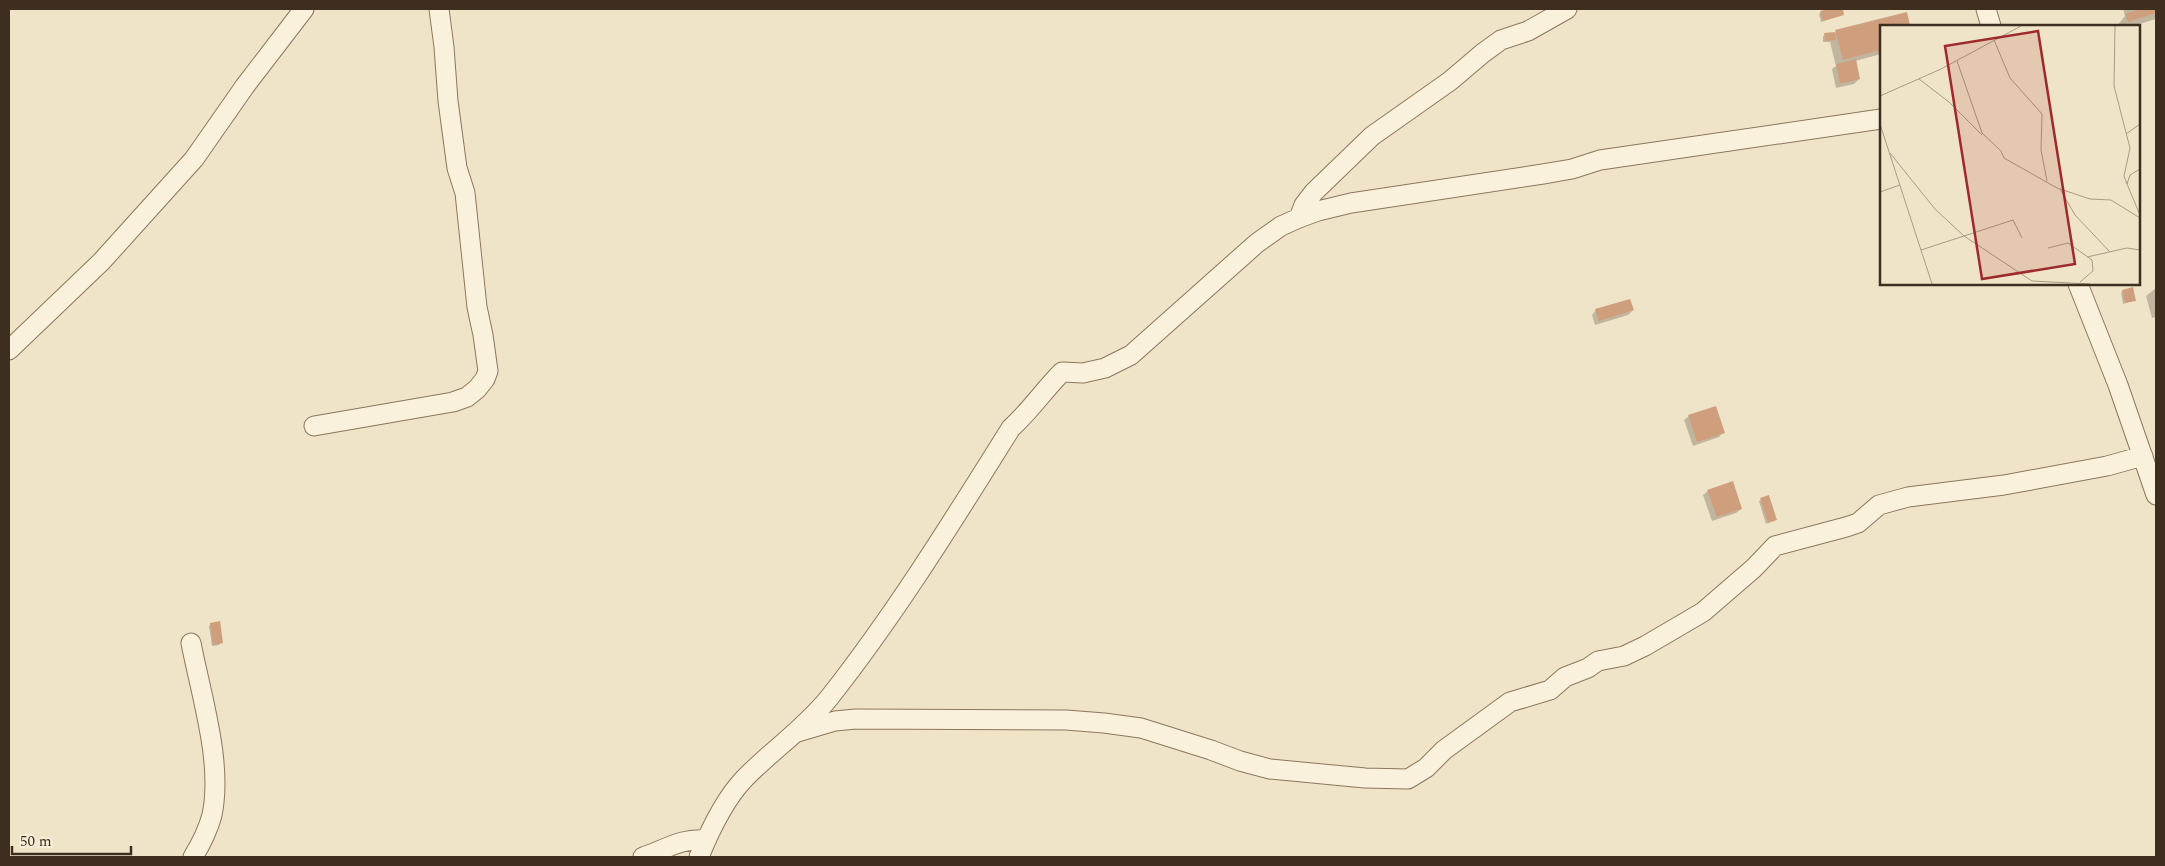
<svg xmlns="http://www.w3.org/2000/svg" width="2165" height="866" viewBox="0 0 2165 866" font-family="Spectral,serif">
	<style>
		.shadow { fill: #0003 }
		.building { fill: #cf9f7d }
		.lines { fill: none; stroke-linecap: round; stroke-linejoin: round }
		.minor-casing { stroke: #8d765c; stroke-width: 21 }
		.minor { stroke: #faf1dc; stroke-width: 19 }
		.inset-road { fill: none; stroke: #a89b85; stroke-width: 1 }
		.view { fill: #9e2a2b; fill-opacity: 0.15; stroke: #9e2a2b; stroke-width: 2.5 }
		.inset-edge { fill: none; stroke: #3d2e20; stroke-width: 2.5 }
	</style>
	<rect width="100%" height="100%" fill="#f0e4c8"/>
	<path class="shadow" d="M 1834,9 L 1841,9 L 1843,15 L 1821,22 L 1819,14 L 1821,12 Z
		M 2123,9 L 2156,9 L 2156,19 L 2133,26 L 2117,26 L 2125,16 Z
		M 1906,14 L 1909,24 L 1907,26 L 1881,26 L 1881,54 L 1855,61 L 1859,79 L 1854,84 L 1836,88 L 1832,69 L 1836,66 L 1830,42 L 1823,42 L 1823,36 Z
		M 2156,288 L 2156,317 L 2152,318 L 2146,296 Z
		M 2123,291 L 2135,300 L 2123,304 L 2121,293 Z
		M 1596,310 L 1633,310 L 1628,315 L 1595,325 L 1592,315 Z
		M 1689,416 L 1723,432 L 1719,437 L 1693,446 L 1684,420 Z
		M 1708,491 L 1741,509 L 1736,513 L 1712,521 L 1703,495 Z
		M 1769,497 L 1776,519 L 1766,524 L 1759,501 Z
		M 211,624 L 221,643 L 219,645 L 212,646 L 209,626 Z"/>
	<path class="building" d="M 1829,9 L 1843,9 L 1844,15 L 1823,21 L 1820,11 Z
		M 2135,9 L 2156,9 L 2156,13 L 2128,22 L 2125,14 L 2135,11 Z
		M 1907,12 L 1910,25 L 1881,26 L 1881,50 L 1843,60 L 1835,30 Z
		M 1835,32 L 1836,40 L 1825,41 L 1824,33 Z
		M 1856,59 L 1860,79 L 1840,84 L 1836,64 Z
		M 2133,287 L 2136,301 L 2125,303 L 2122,290 Z
		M 1630,299 L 1634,310 L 1599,321 L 1595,309 Z
		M 1716,406 L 1725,433 L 1697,442 L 1688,415 Z
		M 1733,481 L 1742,509 L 1717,517 L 1707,490 Z
		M 1769,495 L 1777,520 L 1768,523 L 1760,498 Z
		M 220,621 L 223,643 L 213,645 L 210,623 Z"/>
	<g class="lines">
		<g class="minor-casing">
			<path id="minor" d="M 1986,9 L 1991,26
				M 1299,218 L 1304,205 L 1314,192 L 1372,136 L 1450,81 L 1483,53 L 1501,40 L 1528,31 L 1567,9
				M 2078,284 L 2118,385 L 2156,495
				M 9,350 L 101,262 L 194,159 L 245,86 L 304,9
				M 314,426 L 453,402 L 467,397 L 477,389 L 485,379 L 488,371 L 483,335 L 477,307 L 465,193 L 457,168 L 448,101 L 444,47 L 439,9
				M 191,643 C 201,695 223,763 212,815 C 208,830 201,844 193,857
				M 798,732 L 835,721 L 856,719 L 1066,720 L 1104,723 L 1141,728 L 1211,750 L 1240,761 L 1270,769 L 1365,778 L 1408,779 L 1426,768 L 1444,750 L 1510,702 L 1550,690 L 1565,677 L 1588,668 L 1598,661 L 1624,656 L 1645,646 L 1703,612 L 1754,568 L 1775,546 L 1846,527 L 1858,523 L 1879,505 L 1908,497 L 2004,485 L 2107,466 L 2143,456
				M 643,857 C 667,849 680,838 706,840
				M 699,857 C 710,830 724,800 744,779 C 771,751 804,729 829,698 C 896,613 954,519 1011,428 C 1030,411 1044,390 1062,372 L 1083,373 L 1105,368 L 1131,355 L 1257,243 L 1281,226 L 1299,218 L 1318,211 L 1351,203 L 1543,174 L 1572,169 L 1600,160 L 1881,119"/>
		</g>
		<use href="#minor" class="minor"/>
	</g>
	<g transform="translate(1880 25)">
		<rect width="260" height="260" fill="#f0e4c8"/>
		<path class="inset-road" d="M 235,1 L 234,61 L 250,123 L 244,151 L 247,159M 114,15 L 130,53 L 162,89 L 161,125 L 167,156M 77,36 L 102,108 L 121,126 L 124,133 L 177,163 L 210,174 L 231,175 L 260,193M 39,54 L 69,77 L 102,110M 0,71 L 61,44 L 141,1M 0,99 L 52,259M 246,109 L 260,99M 10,128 L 55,184 L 84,211 L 133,195 L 142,213M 260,144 L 250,150 L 247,159 L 260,190M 180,164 L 195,190 L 230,227M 0,167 L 20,160M 168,223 L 188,218 L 212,235 L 213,246 L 200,257M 41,225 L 84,211 L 152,256 L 210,259M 207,232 L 247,223 L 260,225"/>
		<path class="view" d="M 158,6 L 195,239 L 102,254 L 65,21 Z"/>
		<rect width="260" height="260" class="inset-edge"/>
	</g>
	<rect width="2165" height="866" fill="none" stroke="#3d2e20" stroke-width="20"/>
	<path d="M12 846v8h119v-8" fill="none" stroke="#3d2e20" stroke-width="2.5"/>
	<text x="20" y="846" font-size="15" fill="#3d2e20" stroke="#f7eed8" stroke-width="4" paint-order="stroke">50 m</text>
</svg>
